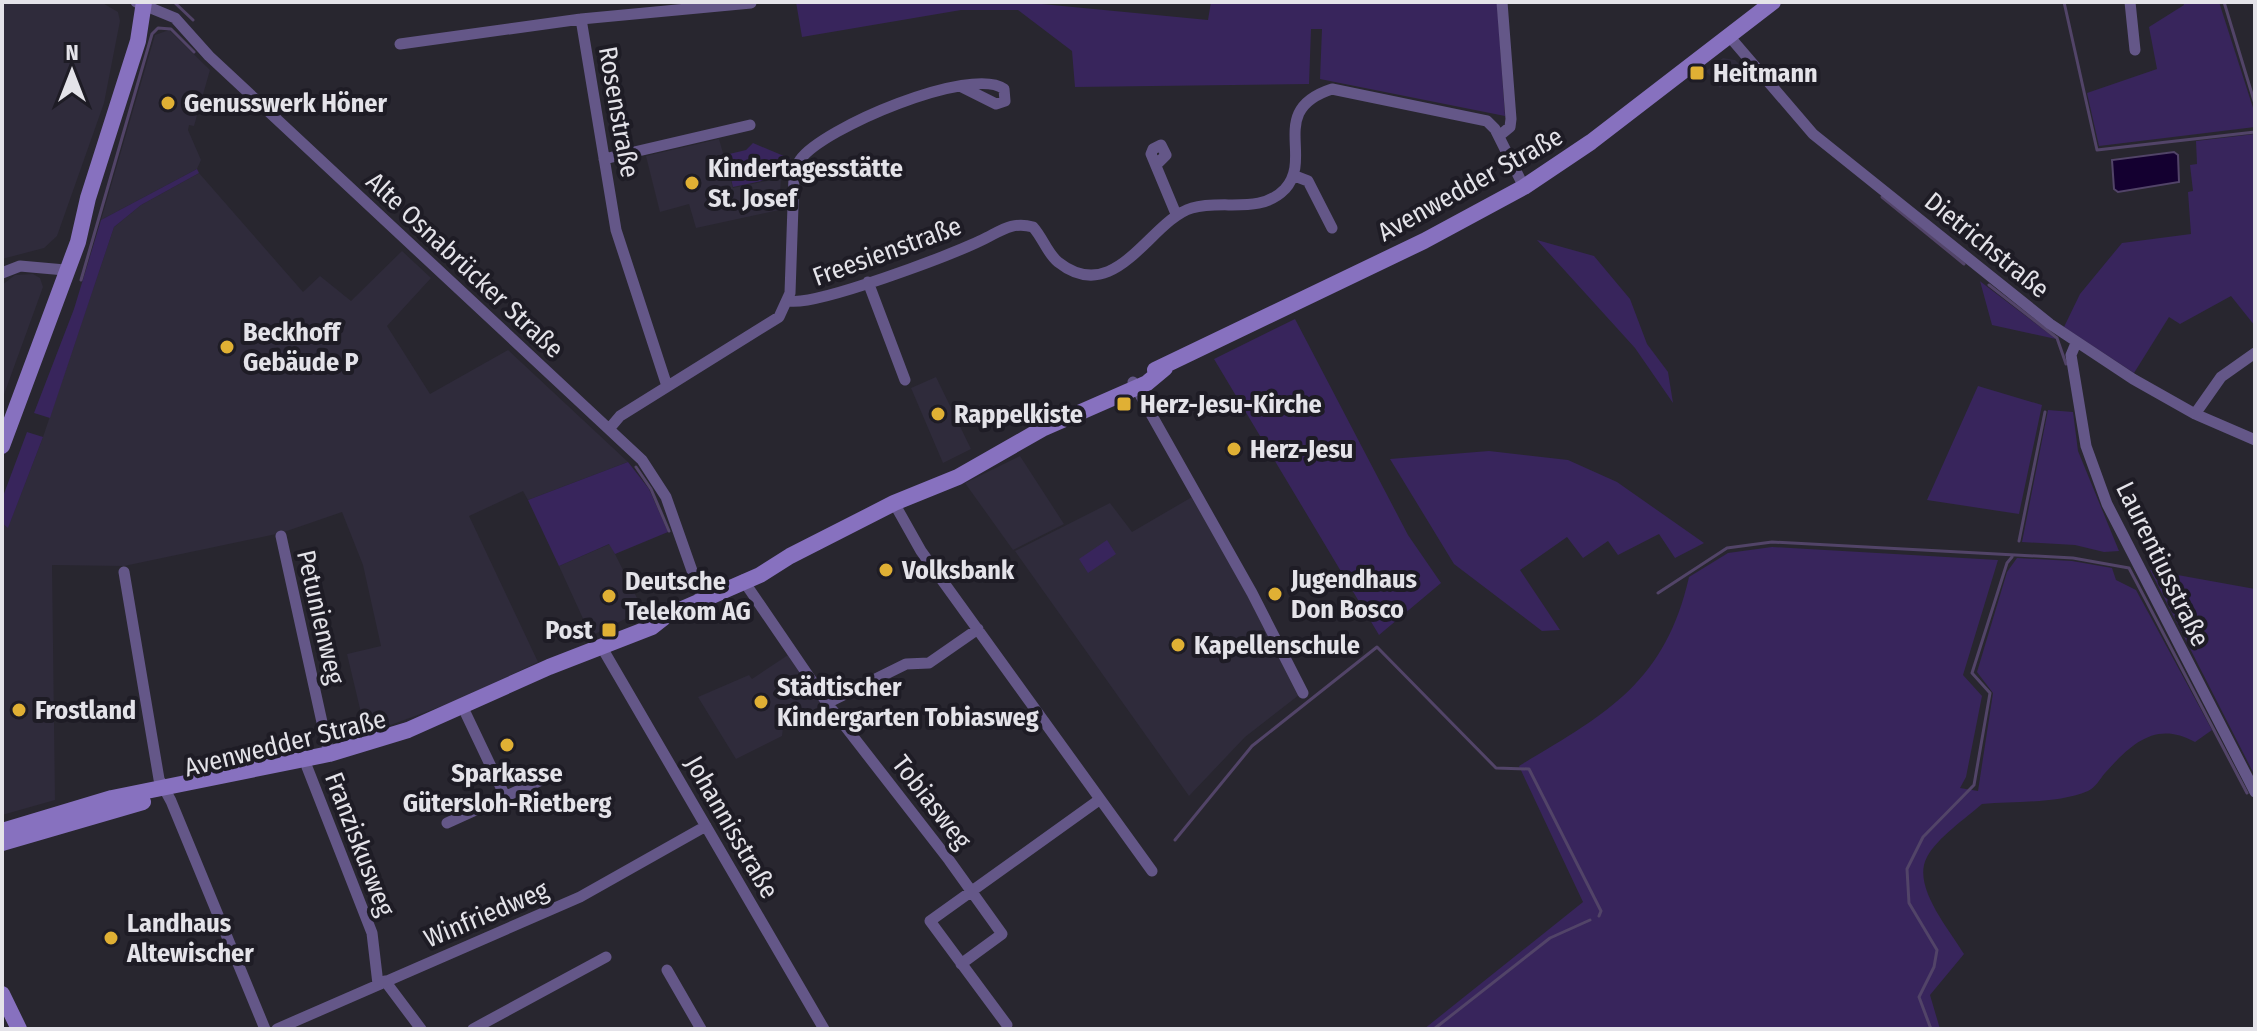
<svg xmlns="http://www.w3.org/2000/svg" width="2257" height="1031" viewBox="0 0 2257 1031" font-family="'Fira Sans Condensed',sans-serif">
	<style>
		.built { fill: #2f2b3b }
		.green { fill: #38255c }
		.water { fill: #140030; stroke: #524468; stroke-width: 2 }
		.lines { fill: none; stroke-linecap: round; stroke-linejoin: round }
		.stream { stroke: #524468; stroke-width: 3 }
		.street { stroke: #645788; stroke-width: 11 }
		.secondary { stroke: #8771bf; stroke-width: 16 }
		.poi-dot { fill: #e0b034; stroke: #1e1c25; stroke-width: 3 }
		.labels { text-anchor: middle; stroke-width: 8; stroke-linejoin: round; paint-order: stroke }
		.poi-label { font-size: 26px; font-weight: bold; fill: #e4e3e9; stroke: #1e1c25; text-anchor: start }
		.street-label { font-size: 26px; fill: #e4e3e9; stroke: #1e1c25 }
	</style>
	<rect width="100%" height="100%" fill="#28262f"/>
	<path class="built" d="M 2,2 L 101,2 L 118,12 L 120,21 L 104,103 L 57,236 L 44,248 L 2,259 Z
		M 169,30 L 210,70 L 194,126 L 189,125 L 188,130 L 201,160 L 197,169 L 101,220 L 155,35 Z
		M 1723,58 L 1735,60 L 1743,68 L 1720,88 L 1706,71 Z
		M 719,139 L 733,188 L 781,178 L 779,210 L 696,228 L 689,204 L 660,212 L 646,156 Z
		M 199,173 L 303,292 L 320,276 L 351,301 L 402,251 L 431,278 L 387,326 L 430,394 L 508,350 L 628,462 L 528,500 L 523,491 L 469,516 L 538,662 L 461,699 L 366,734 L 347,654 L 381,646 L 363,565 L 342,512 L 281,533 L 124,566 L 52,565 L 55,800 L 2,815 L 2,523 L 8,527 L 43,437 L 114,227 L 141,205 Z
		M 33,274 L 40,278 L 43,287 L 2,400 L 2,285 L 15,275 Z
		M 936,377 L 971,449 L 943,463 L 911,388 Z
		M 1020,456 L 1064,524 L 1013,550 L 965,483 Z
		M 1192,497 L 1250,594 L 1299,695 L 1245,737 L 1189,796 L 1015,551 L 1110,503 L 1132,532 Z
		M 610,544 L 643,610 L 591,636 L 559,566 Z
		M 788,655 L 825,708 L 783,728 L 782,736 L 736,759 L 698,697 L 749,675 L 752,679 Z"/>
	<path class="green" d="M 796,2 L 1021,2 L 1208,20 L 1211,2 L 1497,2 L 1505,116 L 1320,79 L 1322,29 L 1311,29 L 1309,84 L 1075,87 L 1072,51 L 1018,10 L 961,10 L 802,37 Z
		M 2183,2 L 2219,2 L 2255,114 L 2255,127 L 2099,146 L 2087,93 L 2157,69 L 2149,27 L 2184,5 Z
		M 2255,134 L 2255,326 L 2231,296 L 2180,324 L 2169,317 L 2134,373 L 2064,327 L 2080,294 L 2122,243 L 2191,234 L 2188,192 L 2193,191 L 2190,165 L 2197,164 L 2196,141 Z
		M 753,143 L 791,159 L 786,171 L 770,175 L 771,179 L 733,187 L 725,155 L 746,150 Z
		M 197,169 L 199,173 L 141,205 L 114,227 L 50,418 L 34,413 L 74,309 L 101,220 Z
		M 1537,240 L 1594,256 L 1630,299 L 1647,344 L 1668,372 L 1673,403 L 1635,348 Z
		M 1980,281 L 1981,282 L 2056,339 L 1992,325 Z
		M 1295,319 L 1408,535 L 1441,583 L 1379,635 L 1214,359 Z
		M 1978,386 L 2042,405 L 2019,514 L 1927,500 Z
		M 2048,410 L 2073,412 L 2078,451 L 2119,551 L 2104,552 L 2075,545 L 2022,542 Z
		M 27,432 L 43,437 L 8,528 L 2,523 L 2,499 Z
		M 1489,451 L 1568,460 L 1617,482 L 1704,543 L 1675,558 L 1659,534 L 1618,555 L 1608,541 L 1583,558 L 1567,537 L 1520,570 L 1560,630 L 1542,631 L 1454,564 L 1390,459 Z
		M 628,462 L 649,489 L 668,532 L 615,554 L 609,544 L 559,566 L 528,500 Z
		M 1107,540 L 1116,554 L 1088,573 L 1079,559 Z
		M 1772,547 L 1998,560 L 1963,675 L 1982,696 L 1966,777 L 1960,788 L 1978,791 L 1993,693 L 1977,672 L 2007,572 L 2017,558 L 2072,561 L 2112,568 L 2116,580 L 2136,590 L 2212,730 L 2195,742 C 2156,720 2131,744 2105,773 C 2100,779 2095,788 2088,791 C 2056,804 2015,801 1982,804 C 1965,819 1938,837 1927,857 C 1911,886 1950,930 1964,954 L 1930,995 L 1940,1029 L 1424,1029 L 1583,902 L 1519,766 C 1606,714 1665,683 1689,577 L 1728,553 Z
		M 2150,570 L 2255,589 L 2255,776 Z"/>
	<path class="water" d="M 2174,152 L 2178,155 L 2179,182 L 2118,192 L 2114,189 L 2112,160 Z"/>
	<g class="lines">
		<path class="stream" d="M 174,2 L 193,20
			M 2064,2 L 2097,150 L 2255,132
			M 2224,2 L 2255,104
			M 1882,197 L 1964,264
			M 81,280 L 152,34 L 158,28 L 171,29 L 194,52
			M 1989,285 L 2057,338 L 2066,364
			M 636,467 L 651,489 L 669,531
			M 2019,541 L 2045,412
			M 1658,593 L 1727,548 L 1772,542 L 2073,558 L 2129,568 L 2247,793
			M 1175,840 L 1252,746 L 1377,647 L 1496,768 L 1529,769 L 1601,911 L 1599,916
			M 1434,1029 L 1550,938 L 1590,920
			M 1931,1029 L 1919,997 L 1934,967 L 1937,950 L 1909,903 L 1907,869 L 1923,837 L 1974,785 L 1990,693 L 1972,673 L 2007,563 L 2012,557"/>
		<path class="street" d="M 136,2 L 175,18 L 209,56 L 642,460 L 666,497 L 702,599
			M 2130,2 L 2135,50
			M 581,19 L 616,230 L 667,386
			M 1729,36 L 1813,134 L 2050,324 L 2133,379 L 2195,414 L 2255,440
			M 400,44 L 581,19 L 751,3
			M 1499,136 L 1510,127 L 1511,119 L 1502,2
			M 604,159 L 750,125
			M 1156,165 L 1166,155 L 1161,145 L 1153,149 L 1151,154 L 1176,214
			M 1295,176 L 1308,181 L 1332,228
			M 2,273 L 20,266 L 65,270
			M 868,282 L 905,380
			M 789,301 C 817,306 951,255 982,240 C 1001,231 1012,221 1033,227 C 1043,238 1047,253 1058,262 C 1116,308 1150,220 1192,208 C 1223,199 1260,215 1285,189 C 1314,157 1267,110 1332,89 L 1487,121 L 1495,129 L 1524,187
			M 2076,343 L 2071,355 L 2086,446 L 2107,504 L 2255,792
			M 1133,382 L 1252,593 L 1303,693
			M 2195,414 L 2221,377 L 2255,353
			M 609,429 L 620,416 L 779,317 L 790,293 L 794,177 C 796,172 797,164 800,160 C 822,128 972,65 1004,89 L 1005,101 L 996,104 L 962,87
			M 894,503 L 921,551 L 1152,871
			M 281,536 L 329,754
			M 124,572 L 159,779 L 171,801 L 265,1029
			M 743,580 L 827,703 L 949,860 L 1002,934 L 961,964
			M 601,646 L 824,1029
			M 827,703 L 906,664 L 929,663 L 978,629
			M 466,714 L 505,796
			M 307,767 L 372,933 L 378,984
			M 447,823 L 546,778
			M 667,970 L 701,1029
			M 385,981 L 421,1029
			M 1007,1025 L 930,921 L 1099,800
			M 277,1029 L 580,897 L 706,826
			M 473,1029 L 606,957"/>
		<path class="secondary" d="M 1155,370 L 1424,241 L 1524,187 L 1591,142 L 1773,2
			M 2,446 L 78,242 L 88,198 L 138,41 L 144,2
			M 2,831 L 112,798 L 329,754 L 408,730 L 549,667 L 652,627 L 666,616 L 760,575 L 790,556 L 894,503 L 958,477 L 1042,429 L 1147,383 L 1165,368
			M 2,843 L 143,802
			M 2,994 L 19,1029"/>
	</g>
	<g class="poi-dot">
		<rect x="1689" y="65" width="16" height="16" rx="4"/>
		<circle cx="168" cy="103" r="8"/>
		<circle cx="692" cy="183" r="8"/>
		<circle cx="227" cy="347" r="8"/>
		<rect x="1116" y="396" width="16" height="16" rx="4"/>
		<circle cx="938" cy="414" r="8"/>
		<circle cx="1234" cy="449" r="8"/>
		<circle cx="886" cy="570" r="8"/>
		<circle cx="1275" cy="594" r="8"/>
		<circle cx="609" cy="596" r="8"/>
		<rect x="601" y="622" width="16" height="16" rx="4"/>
		<circle cx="1178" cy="645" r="8"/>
		<circle cx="761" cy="702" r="8"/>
		<circle cx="19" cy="710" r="8"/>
		<circle cx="507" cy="745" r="8"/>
		<circle cx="111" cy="938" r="8"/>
	</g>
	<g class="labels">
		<g class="poi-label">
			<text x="1713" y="82">Heitmann</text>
			<text x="184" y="112">Genusswerk Höner</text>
			<text x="708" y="177">Kindertagesstätte<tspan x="708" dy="30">St. Josef</tspan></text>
			<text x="243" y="341">Beckhoff<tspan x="243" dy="30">Gebäude P</tspan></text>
			<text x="1140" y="413">Herz-Jesu-Kirche</text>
			<text x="954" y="423">Rappelkiste</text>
			<text x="1250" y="458">Herz-Jesu</text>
			<text x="902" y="579">Volksbank</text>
			<text x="1291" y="588">Jugendhaus<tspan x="1291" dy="30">Don Bosco</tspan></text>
			<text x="625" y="590">Deutsche<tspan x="625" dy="30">Telekom AG</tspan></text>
			<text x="593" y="639" text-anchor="end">Post</text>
			<text x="1194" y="654">Kapellenschule</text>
			<text x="777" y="696">Städtischer<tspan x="777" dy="30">Kindergarten Tobiasweg</tspan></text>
			<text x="35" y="719">Frostland</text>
			<text x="507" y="782" text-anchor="middle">Sparkasse<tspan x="507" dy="30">Gütersloh-Rietberg</tspan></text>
			<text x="127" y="932">Landhaus<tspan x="127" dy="30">Altewischer</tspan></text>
		</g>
		<g class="street-label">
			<text transform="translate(619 112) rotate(80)" y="9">Rosenstraße</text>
			<text transform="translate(1470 184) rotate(-29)" y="9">Avenwedder Straße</text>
			<text transform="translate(1987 245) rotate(39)" y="9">Dietrichstraße</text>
			<text transform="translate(887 251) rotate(-20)" y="9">Freesienstraße</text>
			<text transform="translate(465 265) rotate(43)" y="9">Alte Osnabrücker Straße</text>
			<text transform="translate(2163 564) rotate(64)" y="9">Laurentiusstraße</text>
			<text transform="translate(321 617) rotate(77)" y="9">Petunienweg</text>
			<text transform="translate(285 743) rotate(-14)" y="9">Avenwedder Straße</text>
			<text transform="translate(932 802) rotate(52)" y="9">Tobiasweg</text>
			<text transform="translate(732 827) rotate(60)" y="9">Johannisstraße</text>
			<text transform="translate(360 844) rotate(69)" y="9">Franziskusweg</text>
			<text transform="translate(486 914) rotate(-23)" y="9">Winfriedweg</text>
		</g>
	</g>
	<rect width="2257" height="1031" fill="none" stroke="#e4e3e9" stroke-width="8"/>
	<g transform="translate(72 72)" stroke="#1e1c25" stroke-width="6" paint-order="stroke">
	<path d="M0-6L14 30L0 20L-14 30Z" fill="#e4e3e9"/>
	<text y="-12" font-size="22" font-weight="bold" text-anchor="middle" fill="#e4e3e9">N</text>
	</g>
</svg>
